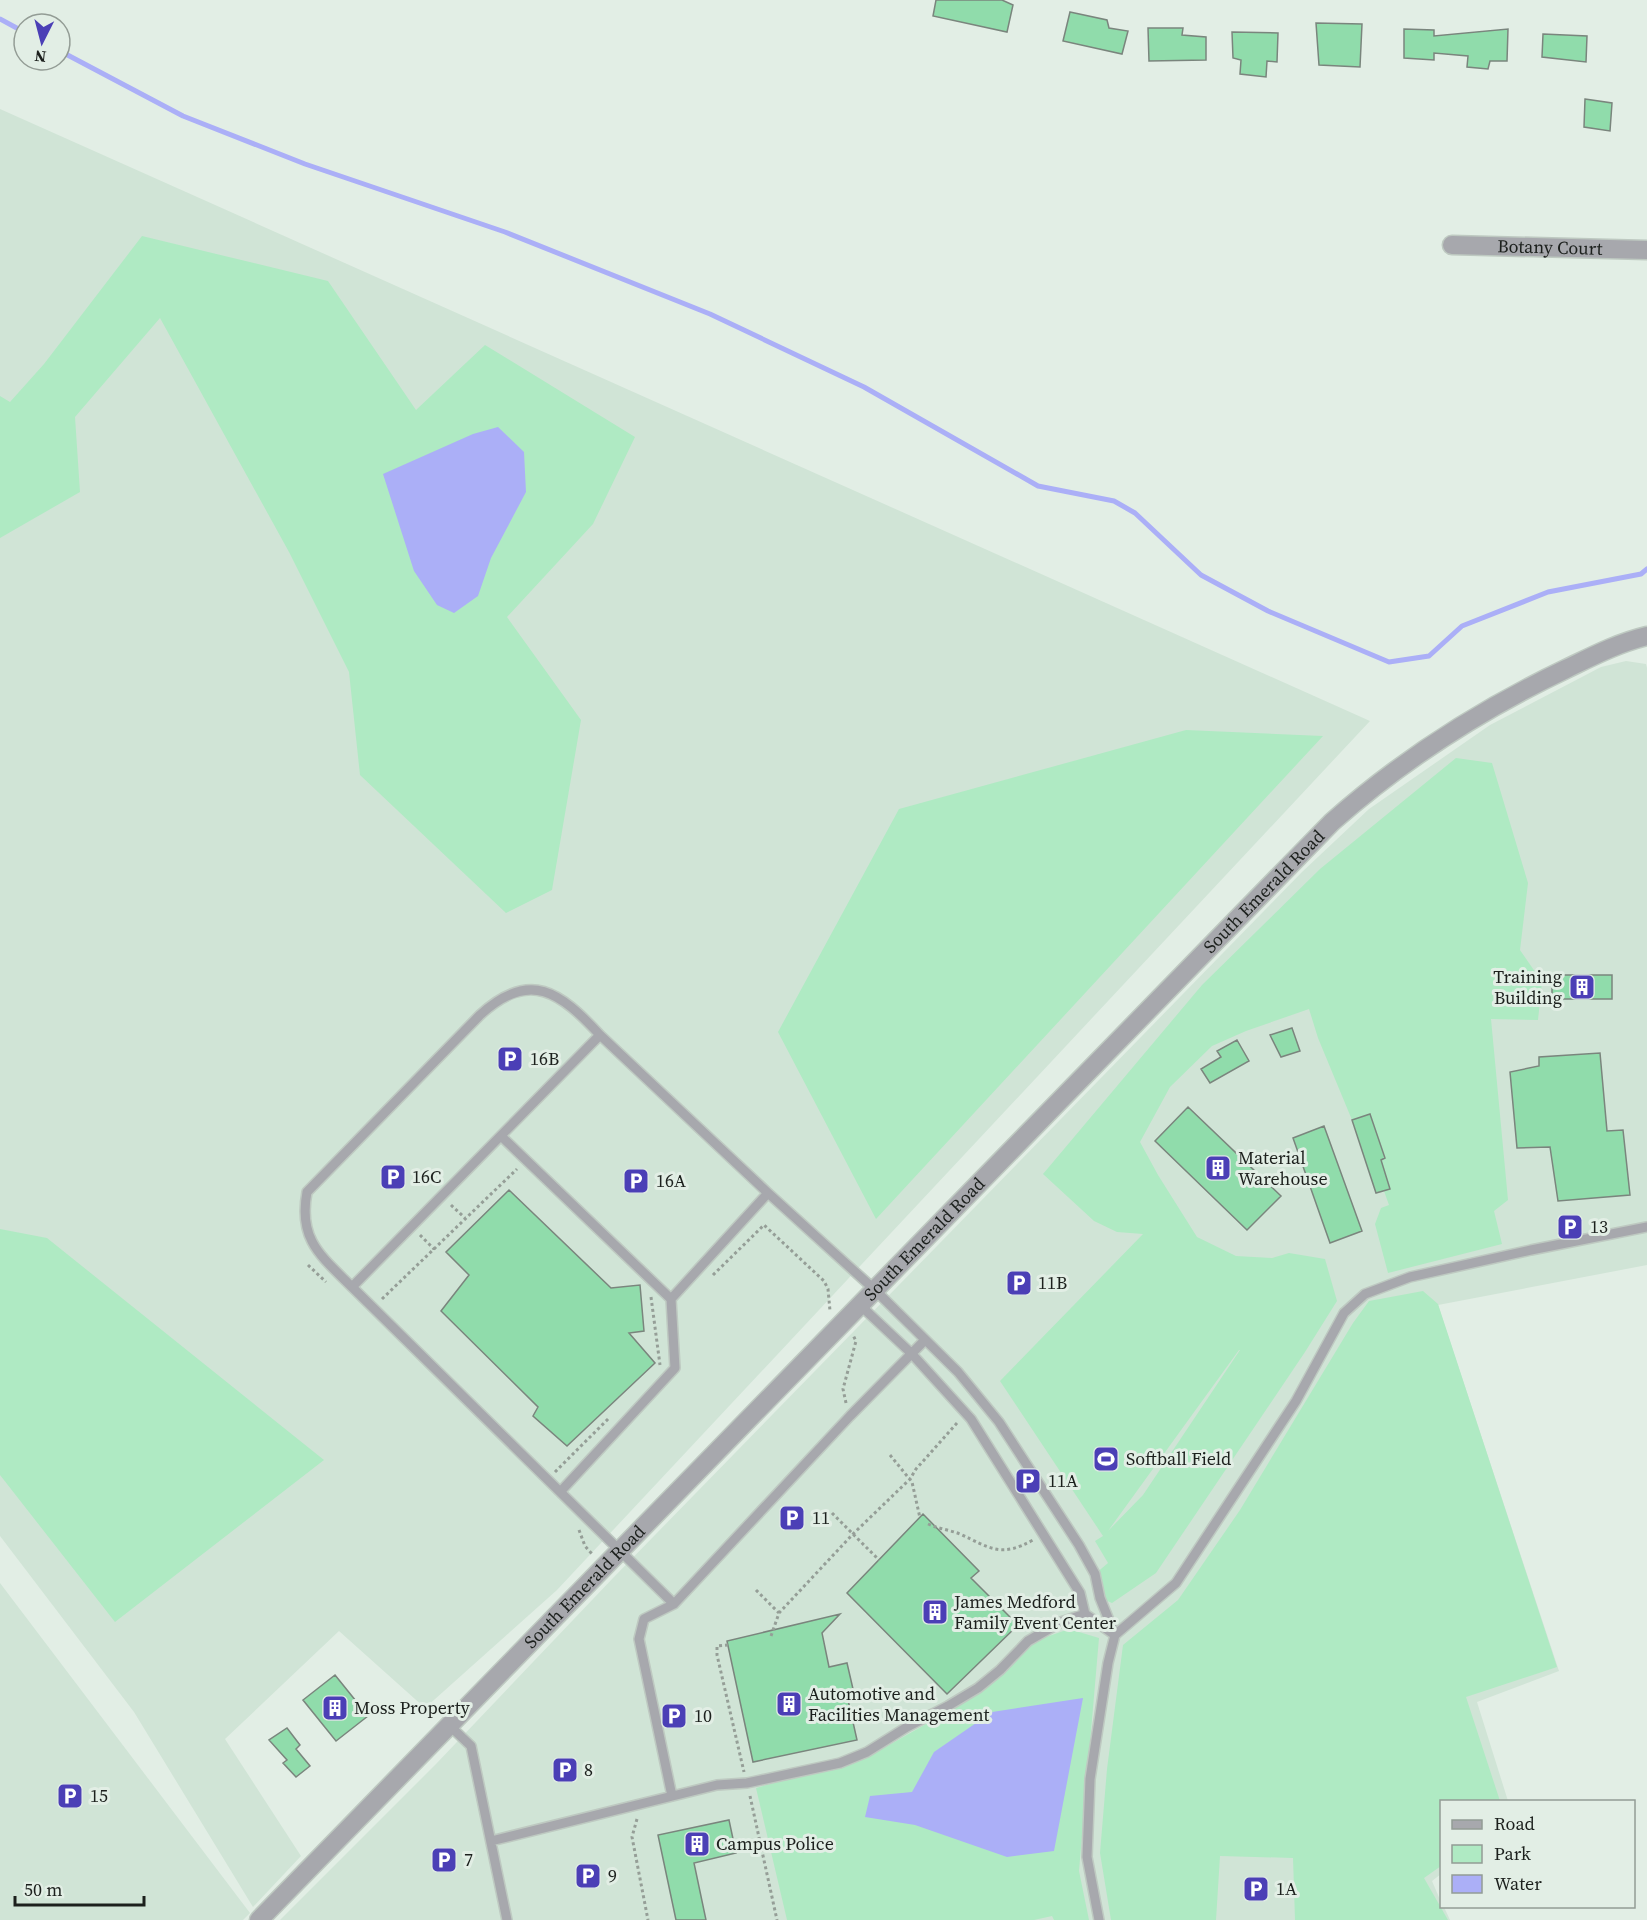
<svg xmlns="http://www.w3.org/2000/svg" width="1647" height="1920" viewBox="0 0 1647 1920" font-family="'Source Serif 4',serif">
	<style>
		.built { fill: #d0e4d6 }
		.green { fill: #afeac3; fill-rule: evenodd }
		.water { fill: #abaff7 }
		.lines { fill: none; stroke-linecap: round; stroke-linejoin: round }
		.stream { stroke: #abaff7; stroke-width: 5 }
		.building { fill: #90dcab; stroke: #7a857d; stroke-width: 1.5 }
		.service-casing { stroke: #bec9c1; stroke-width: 12 }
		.minor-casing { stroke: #bec9c1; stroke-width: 21 }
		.tertiary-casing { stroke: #bec9c1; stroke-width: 21 }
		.path { stroke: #959e97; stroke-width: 3; stroke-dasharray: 3 3; stroke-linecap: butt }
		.service { stroke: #a7a8ad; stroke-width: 9 }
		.minor { stroke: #a7a8ad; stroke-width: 18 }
		.tertiary { stroke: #a7a8ad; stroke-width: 18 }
		.labels { text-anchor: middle; stroke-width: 6; stroke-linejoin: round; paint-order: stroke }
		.street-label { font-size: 18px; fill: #1c201d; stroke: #e2eee5 }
		.poi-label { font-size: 18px; fill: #1c201d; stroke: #e2eee5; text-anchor: start }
	</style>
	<rect width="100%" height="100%" fill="#e2eee5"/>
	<path class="built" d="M 0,109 L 1370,721 L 557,1590 L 425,1708 L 339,1631 L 225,1739 L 301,1856 L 253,1907 L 134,1712 L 0,1536 Z
		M 1626,661 L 1646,664 L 1647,668 L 1647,1265 L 1438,1305 L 1559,1671 L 1477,1702 L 1508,1801 L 1442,1802 L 1441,1874 L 1432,1881 L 1441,1902 L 1442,1906 L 1444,1907 L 1450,1920 L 280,1920 L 436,1764 L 613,1578 L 1302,872 L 1369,809 L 1490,725 L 1601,667 Z
		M 0,1583 L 250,1913 L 243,1920 L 0,1920 Z"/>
	<path class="green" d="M 142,236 L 328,281 L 416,410 L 485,345 L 635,437 L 593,524 L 507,617 L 581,720 L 552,890 L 506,913 L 360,775 L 349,672 L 289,552 L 160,318 L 75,417 L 80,492 L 0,538 L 0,396 L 10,402 L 44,364 Z
		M 1186,730 L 1323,736 L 876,1219 L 778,1032 L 899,809 Z
		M 1456,758 L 1492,763 L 1528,883 L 1520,950 L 1542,982 L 1538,1020 L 1491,1019 L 1508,1200 L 1494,1211 L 1502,1244 L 1388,1273 L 1375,1224 L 1381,1208 L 1389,1205 L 1384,1191 L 1390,1188 L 1381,1160 L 1385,1158 L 1370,1114 L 1352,1120 L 1318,1038 L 1309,1009 L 1246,1031 L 1212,1046 L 1170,1087 L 1140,1142 L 1158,1175 L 1197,1237 L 1236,1256 L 1272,1258 L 1289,1253 L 1325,1259 L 1337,1301 L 1305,1352 L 1156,1573 L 1112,1603 L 1100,1598 L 1095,1574 L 1108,1563 L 1095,1541 L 1103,1536 L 1000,1381 L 1143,1234 L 1117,1232 L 1094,1221 L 1043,1174 L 1202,985 L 1320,869 ZM 1240,1350 L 1143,1495 L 1108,1531 L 1239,1350 Z
		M 0,1229 L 47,1238 L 324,1460 L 115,1622 L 0,1475 Z
		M 1423,1291 L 1438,1304 L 1557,1667 L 1466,1697 L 1500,1801 L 1442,1802 L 1441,1866 L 1424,1878 L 1448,1920 L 1295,1920 L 1293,1858 L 1220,1856 L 1216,1920 L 1111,1920 L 1100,1853 L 1107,1769 L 1123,1645 L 1178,1600 L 1240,1510 L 1353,1323 L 1369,1301 Z
		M 1069,1629 L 1099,1638 L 1079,1871 L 1089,1920 L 1054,1920 L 1052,1916 L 1034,1920 L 787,1920 L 756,1788 L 868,1757 L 970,1699 L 1032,1642 Z"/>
	<path class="water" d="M 498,427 L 524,452 L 526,492 L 491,558 L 478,596 L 454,613 L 437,605 L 414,571 L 383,474 L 473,434 Z
		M 1083,1698 L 1054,1851 L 1007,1857 L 915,1825 L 865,1817 L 870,1796 L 912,1792 L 934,1752 L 992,1712 Z"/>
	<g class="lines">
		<path class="stream" d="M 0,19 L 24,32
			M 60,51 L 183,116 L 305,164 L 505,232 L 710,314 L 864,387 L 1038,486 L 1114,501 L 1135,513 L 1201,575 L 1268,611 L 1389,662 L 1429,656 L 1462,626 L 1548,592 L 1641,574 L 1647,569"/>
	</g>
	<path class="building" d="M 936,0 L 1002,0 L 1013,5 L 1007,32 L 933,16 Z
		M 1070,12 L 1107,20 L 1109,28 L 1128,31 L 1122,54 L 1063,41 Z
		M 1316,23 L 1362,24 L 1360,67 L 1319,65 Z
		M 1148,28 L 1183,28 L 1182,35 L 1206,37 L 1206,60 L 1149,61 Z
		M 1404,29 L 1434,30 L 1434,36 L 1508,29 L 1507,61 L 1490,61 L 1488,69 L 1467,67 L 1468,56 L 1434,53 L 1434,60 L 1404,58 Z
		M 1232,32 L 1278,33 L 1277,62 L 1267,61 L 1266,77 L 1240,74 L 1241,60 L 1233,58 Z
		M 1543,34 L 1587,36 L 1586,62 L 1542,57 Z
		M 1585,99 L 1612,103 L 1610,131 L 1584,127 Z
		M 1552,975 L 1612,975 L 1612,999 L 1552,999 Z
		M 1292,1028 L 1300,1051 L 1281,1057 L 1270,1035 Z
		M 1237,1040 L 1249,1061 L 1210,1083 L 1201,1069 L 1221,1057 L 1217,1051 Z
		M 1600,1053 L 1607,1131 L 1623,1130 L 1630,1195 L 1558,1201 L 1550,1147 L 1517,1148 L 1510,1072 L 1539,1066 L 1539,1057 Z
		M 1188,1107 L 1281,1196 L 1247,1230 L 1155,1141 Z
		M 1370,1114 L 1385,1158 L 1381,1160 L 1390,1189 L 1376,1193 L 1352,1120 Z
		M 1324,1126 L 1362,1231 L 1330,1243 L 1293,1138 Z
		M 509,1190 L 611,1288 L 640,1285 L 644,1331 L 629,1333 L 655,1363 L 567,1446 L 533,1416 L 538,1407 L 441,1311 L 469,1275 L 446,1252 Z
		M 923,1514 L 979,1571 L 971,1578 L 1018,1625 L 947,1694 L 847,1593 Z
		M 840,1614 L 822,1633 L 829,1667 L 847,1663 L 853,1689 L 846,1691 L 857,1740 L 753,1762 L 727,1641 Z
		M 335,1675 L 368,1716 L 336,1741 L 303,1700 Z
		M 287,1728 L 300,1745 L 296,1749 L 310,1766 L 296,1777 L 283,1763 L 287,1760 L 269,1740 Z
		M 729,1820 L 736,1853 L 694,1863 L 706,1920 L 676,1920 L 658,1835 Z"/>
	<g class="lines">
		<g class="service-casing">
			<path id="service" d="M 501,1136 L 671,1299
				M 352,1287 C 321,1256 298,1240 307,1192 L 480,1015 C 530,969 560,992 600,1035
				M 861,1306 L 911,1353 L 971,1419 L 1080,1593 L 1085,1614 L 1115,1635
				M 561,1491 L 675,1368 L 671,1299 L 768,1193
				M 674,1604 L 352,1287 L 600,1035 L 768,1193 L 875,1290 L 958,1372 L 999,1422 L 1079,1545 L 1095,1574 L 1100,1598 L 1115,1635
				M 450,1726 L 471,1746 L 507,1920
				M 672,1796 L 639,1639 L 644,1619 L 674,1604 L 850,1416 L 925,1340
				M 491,1841 L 717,1785 L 747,1783 L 840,1763 L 867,1752 L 907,1727 L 948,1706 L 978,1688 L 1000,1670 L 1028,1641 L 1061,1622 L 1085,1614
				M 1099,1920 L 1087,1857 L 1090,1779 L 1108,1663 L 1115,1635 L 1176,1583 L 1296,1401 L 1344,1313 L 1365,1294 L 1410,1277 L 1531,1250 L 1647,1227"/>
		</g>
		<g class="minor-casing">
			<g id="minor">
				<path id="s1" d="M 1452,245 L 1647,250"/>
			</g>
		</g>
		<g class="tertiary-casing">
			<g id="tertiary">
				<path id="s2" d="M 259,1920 L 1332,822 C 1402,760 1482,709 1566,669 C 1593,656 1618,643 1647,636"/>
			</g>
		</g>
		<path class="path" d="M 451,1205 L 465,1218
			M 420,1235 L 434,1249
			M 308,1265 L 326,1282
			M 713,1275 L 764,1225 L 824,1281 L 828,1289 L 830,1311
			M 651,1297 L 660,1365
			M 382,1299 L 517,1169
			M 846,1403 L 843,1389 L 856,1341 L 853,1335
			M 890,1455 L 912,1482 L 920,1518
			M 555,1472 L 610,1417
			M 832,1513 L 879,1560
			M 928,1524 C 939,1529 950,1530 960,1534 C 990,1548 1001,1558 1033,1540
			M 579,1530 L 585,1546 L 593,1555
			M 756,1590 L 779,1613
			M 771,1636 L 779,1613 L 853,1534 L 910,1479 L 916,1469 L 958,1422
			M 728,1645 L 717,1646 L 717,1655 L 744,1772
			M 750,1796 L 777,1920
			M 637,1819 L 632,1837 L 648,1920"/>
		<use href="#service" class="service"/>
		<use href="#minor" class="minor"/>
		<use href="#tertiary" class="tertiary"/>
	</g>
	<defs>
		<g id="building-square" transform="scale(1.35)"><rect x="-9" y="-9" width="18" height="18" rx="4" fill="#4b3fb6" stroke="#e2eee5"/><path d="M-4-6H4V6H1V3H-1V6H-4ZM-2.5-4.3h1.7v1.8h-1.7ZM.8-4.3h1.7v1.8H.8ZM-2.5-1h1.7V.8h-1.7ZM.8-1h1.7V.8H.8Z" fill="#fff"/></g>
		<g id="parking-square" transform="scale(1.35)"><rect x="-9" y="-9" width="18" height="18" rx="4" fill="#4b3fb6" stroke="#e2eee5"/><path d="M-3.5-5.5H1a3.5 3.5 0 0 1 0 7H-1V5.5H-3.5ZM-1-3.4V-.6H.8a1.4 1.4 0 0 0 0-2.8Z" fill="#fff"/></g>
		<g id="stadium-square" transform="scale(1.35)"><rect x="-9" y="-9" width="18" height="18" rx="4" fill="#4b3fb6" stroke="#e2eee5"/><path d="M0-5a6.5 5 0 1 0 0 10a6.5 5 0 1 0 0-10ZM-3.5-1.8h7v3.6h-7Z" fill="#fff"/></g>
	</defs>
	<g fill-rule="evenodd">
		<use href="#building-square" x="1582" y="987"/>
		<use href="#parking-square" x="510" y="1059"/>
		<use href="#building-square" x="1218" y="1168"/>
		<use href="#parking-square" x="393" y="1177"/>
		<use href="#parking-square" x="636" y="1181"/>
		<use href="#parking-square" x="1570" y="1227"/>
		<use href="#parking-square" x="1019" y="1283"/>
		<use href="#stadium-square" x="1106" y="1459"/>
		<use href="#parking-square" x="1028" y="1481"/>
		<use href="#parking-square" x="792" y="1518"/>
		<use href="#building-square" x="935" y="1612"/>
		<use href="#building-square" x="789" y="1704"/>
		<use href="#building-square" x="335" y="1708"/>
		<use href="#parking-square" x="674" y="1716"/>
		<use href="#parking-square" x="565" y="1770"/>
		<use href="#parking-square" x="70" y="1796"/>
		<use href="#building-square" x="697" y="1844"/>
		<use href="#parking-square" x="444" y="1860"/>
		<use href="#parking-square" x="588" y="1876"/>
		<use href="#parking-square" x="1256" y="1889"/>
	</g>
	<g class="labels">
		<g class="street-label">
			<text dy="6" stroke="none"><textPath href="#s1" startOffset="98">Botany Court</textPath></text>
			<text dy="6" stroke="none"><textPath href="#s2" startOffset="1438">South Emerald Road</textPath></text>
			<text dy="6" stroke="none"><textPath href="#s2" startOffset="952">South Emerald Road</textPath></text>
			<text dy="6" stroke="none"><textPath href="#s2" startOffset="466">South Emerald Road</textPath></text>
		</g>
		<g class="poi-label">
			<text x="1562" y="983" text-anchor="end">Training<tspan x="1562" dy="21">Building</tspan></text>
			<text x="530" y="1065">16B</text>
			<text x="1238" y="1164">Material<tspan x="1238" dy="21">Warehouse</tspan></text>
			<text x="412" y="1183">16C</text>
			<text x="656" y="1187">16A</text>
			<text x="1590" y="1233">13</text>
			<text x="1038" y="1289">11B</text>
			<text x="1126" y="1465">Softball Field</text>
			<text x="1048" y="1487">11A</text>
			<text x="812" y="1524">11</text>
			<text x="954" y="1608">James Medford<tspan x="954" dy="21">Family Event Center</tspan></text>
			<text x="808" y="1700">Automotive and<tspan x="808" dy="21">Facilities Management</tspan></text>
			<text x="354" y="1714">Moss Property</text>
			<text x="694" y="1722">10</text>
			<text x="584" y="1776">8</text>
			<text x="90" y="1802">15</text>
			<text x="716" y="1850">Campus Police</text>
			<text x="464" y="1866">7</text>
			<text x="608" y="1882">9</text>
			<text x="1276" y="1895">1A</text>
		</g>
	</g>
	<rect x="1440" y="1800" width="195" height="108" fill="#e2eee5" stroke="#939c95" stroke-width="1.5"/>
	<rect x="1452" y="1820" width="30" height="9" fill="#a7a8ad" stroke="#939c95" stroke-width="1.5"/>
	<text x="1494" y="1830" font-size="18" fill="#1c201d">Road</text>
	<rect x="1452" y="1845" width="30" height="18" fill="#afeac3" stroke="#939c95" stroke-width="1.5"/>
	<text x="1494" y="1860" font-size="18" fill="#1c201d">Park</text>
	<rect x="1452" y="1875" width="30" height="18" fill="#abaff7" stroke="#939c95" stroke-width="1.5"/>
	<text x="1494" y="1890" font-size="18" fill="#1c201d">Water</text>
	<g transform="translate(42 42) rotate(186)"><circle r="28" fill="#e2eee5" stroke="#939c95" stroke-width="1.5"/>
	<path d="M0-4.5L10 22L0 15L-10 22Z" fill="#4b3fb6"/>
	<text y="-9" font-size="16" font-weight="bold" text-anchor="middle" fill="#1c201d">N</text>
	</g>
	<path d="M15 1896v9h129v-9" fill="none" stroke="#1c201d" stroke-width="3"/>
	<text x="24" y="1896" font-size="18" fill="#1c201d" stroke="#e2eee5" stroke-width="4.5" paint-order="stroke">50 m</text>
</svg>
